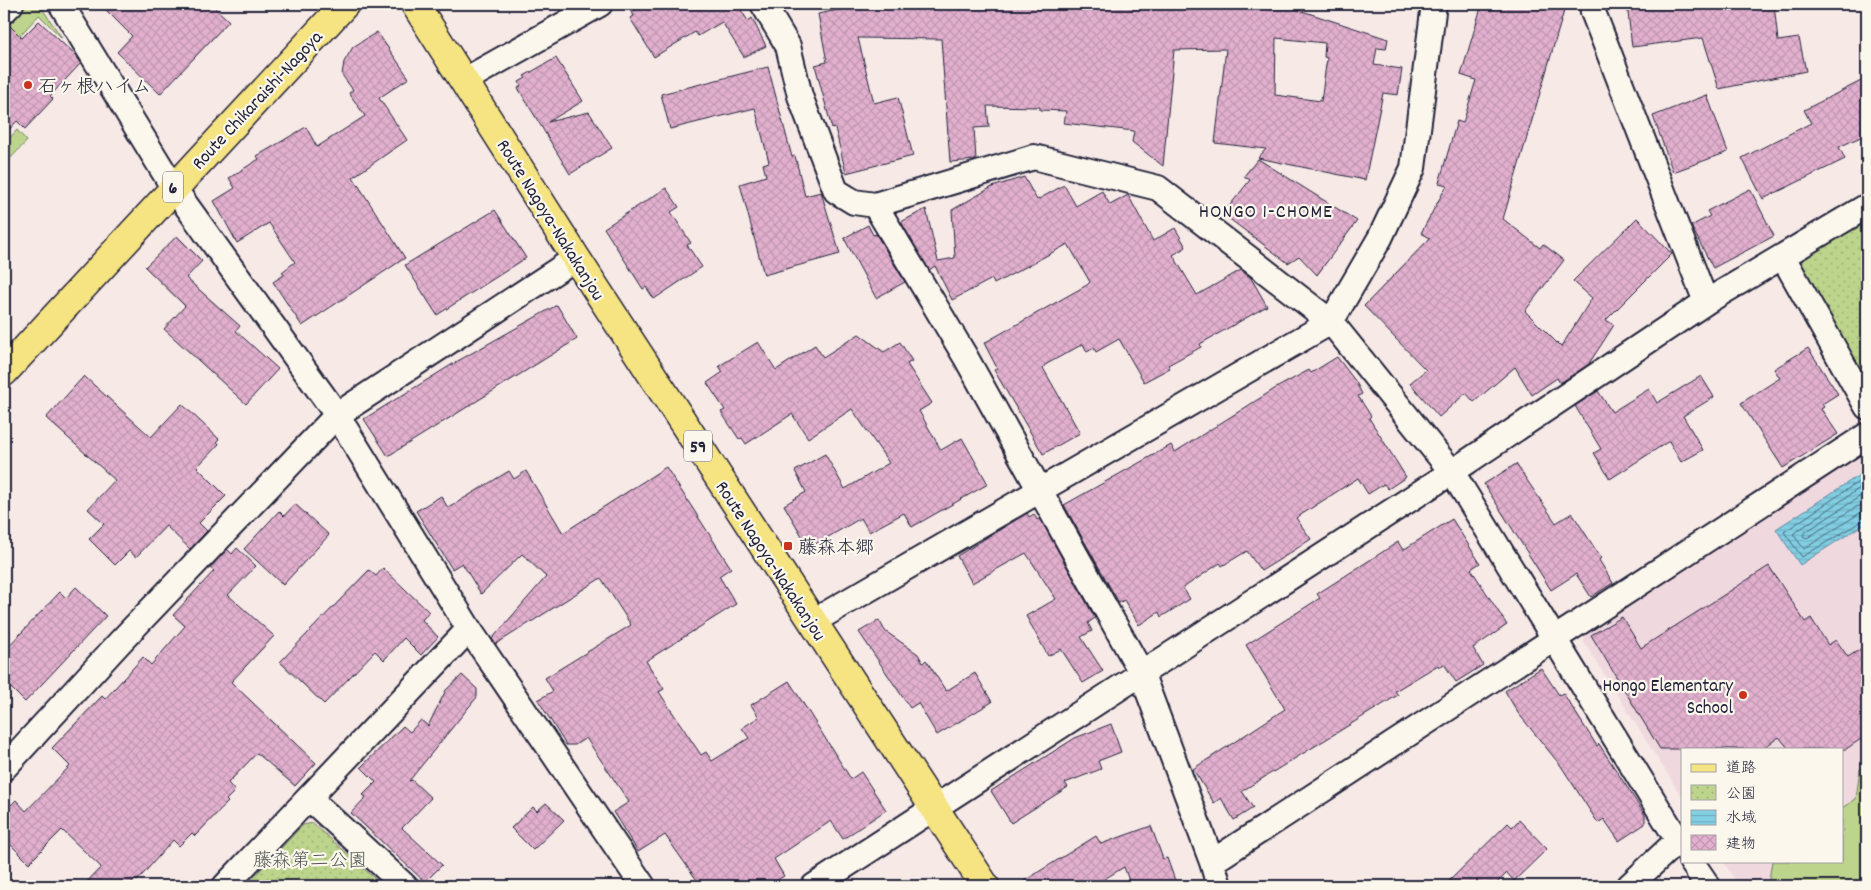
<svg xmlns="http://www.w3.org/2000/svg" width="1871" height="890" viewBox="0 0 1871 890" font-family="Dekko,'Klee One',sans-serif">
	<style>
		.built { fill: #f0d8df }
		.grass { fill: #bcd48b; stroke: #6f7b63 }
		.park { fill: url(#park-dots); stroke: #6f7b63 }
		.water { fill: url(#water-rules); stroke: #5c899f }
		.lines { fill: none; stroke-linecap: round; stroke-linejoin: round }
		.shore { stroke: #48677e; stroke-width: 1 }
		.building { fill: url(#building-cross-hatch); stroke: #22223b; fill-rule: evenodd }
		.minor-casing { stroke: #22223b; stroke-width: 28 }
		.primary-casing { stroke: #22223b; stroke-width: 31 }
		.minor { stroke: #fbf7ec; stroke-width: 24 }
		.primary { stroke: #f6e381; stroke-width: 28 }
		.poi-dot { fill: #c8321e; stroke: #fbf7ec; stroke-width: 2 }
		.labels { text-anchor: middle; stroke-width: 4.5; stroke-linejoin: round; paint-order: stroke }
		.shield { fill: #fbf7ec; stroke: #636270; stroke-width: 1 }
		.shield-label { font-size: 18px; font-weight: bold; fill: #22223b }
		.poi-label { font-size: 19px; fill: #22223b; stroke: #fbf7ec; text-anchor: start }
		.street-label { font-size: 19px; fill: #22223b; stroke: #fbf7ec }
		.park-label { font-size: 19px; fill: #505753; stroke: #fbf7ec }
		.neighbourhood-label { font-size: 20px; letter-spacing: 1px; fill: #22223b; stroke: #fbf7ec }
	</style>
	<defs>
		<pattern id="park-dots" width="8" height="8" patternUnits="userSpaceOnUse" patternTransform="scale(1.25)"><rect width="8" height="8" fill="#bcd48b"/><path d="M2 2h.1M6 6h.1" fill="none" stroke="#a1b679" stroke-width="1.8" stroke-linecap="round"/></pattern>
		<pattern id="water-rules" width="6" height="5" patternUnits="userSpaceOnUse" patternTransform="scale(1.25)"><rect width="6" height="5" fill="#82cee2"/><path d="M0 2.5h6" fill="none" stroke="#70b1c3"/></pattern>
		<pattern id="building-cross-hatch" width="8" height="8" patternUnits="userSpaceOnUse" patternTransform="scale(1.25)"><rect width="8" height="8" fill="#e2b0ce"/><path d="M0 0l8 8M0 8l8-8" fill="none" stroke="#c297b2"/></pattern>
	</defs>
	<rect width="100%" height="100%" fill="#f6e9e6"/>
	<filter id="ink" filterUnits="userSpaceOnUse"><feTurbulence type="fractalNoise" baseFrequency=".02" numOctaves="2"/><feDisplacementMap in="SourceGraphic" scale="10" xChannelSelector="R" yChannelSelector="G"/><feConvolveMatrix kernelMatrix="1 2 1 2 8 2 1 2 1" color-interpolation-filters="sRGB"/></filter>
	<g filter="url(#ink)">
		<path class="built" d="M 1867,449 L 1867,886 L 1739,886 L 1723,861 L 1842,861 L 1842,749 L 1682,749 L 1682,797 L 1584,642 L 1586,632 Z"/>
		<path class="grass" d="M 27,4 L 39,4 L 62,38 L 39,15 L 9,47 L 4,42 L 4,28 Z
			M 17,130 L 27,141 L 4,165 L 4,144 Z
			M 1867,765 L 1867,886 L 1768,886 L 1772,861 L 1842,861 L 1842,808 L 1856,799 L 1860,769 Z"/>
		<path class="park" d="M 1867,207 L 1867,403 L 1785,258 Z
			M 313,823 L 383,886 L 245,886 L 303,825 Z"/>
		<path class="water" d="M 1867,470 L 1867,522 L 1800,565 L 1776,529 Z"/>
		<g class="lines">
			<path class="shore" d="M 1867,476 L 1784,532 L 1802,557 L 1867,518
				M 1867,483 L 1793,534 L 1804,549 L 1860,513 L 1867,512
				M 1867,492 L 1804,533 L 1803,536 L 1807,538 L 1856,507 L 1867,504"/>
		</g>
		<path class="building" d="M 100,4 L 211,4 L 229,21 L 160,94 L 117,52 L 132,36 Z
			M 646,4 L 749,4 L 741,10 L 748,21 L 752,18 L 766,46 L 744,57 L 722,22 L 698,36 L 695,32 L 654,57 L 630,18 L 634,16 L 632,12 Z
			M 868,4 L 1300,4 L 1299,10 L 1388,39 L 1386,49 L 1377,48 L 1374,65 L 1402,69 L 1398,95 L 1383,93 L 1365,180 L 1258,158 L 1266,149 L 1215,143 L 1226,49 L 1174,50 L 1163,166 L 1132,142 L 1134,131 L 1064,123 L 1066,111 L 1040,110 L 1040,107 L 987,106 L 989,127 L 974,128 L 976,160 L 950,162 L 941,39 L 858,38 L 874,103 L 898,97 L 913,156 L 846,173 L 835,128 L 832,129 L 815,65 L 827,62 L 818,14 ZM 1276,38 L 1325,43 L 1324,57 L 1327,58 L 1321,101 L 1275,95 Z
			M 1482,4 L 1566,4 L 1503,219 L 1540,248 L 1543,244 L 1564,260 L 1525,311 L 1561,347 L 1592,298 L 1573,281 L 1637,218 L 1672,254 L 1606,320 L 1614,325 L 1588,365 L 1560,383 L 1557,378 L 1532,395 L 1515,367 L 1474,402 L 1466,393 L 1439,417 L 1410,383 L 1426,370 L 1364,306 L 1430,238 L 1421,233 L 1447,185 L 1439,183 L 1457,121 L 1463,123 L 1476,80 L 1461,75 Z
			M 1627,4 L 1774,4 L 1778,41 L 1799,38 L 1806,71 L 1719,89 L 1703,38 L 1632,47 Z
			M 39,21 L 76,56 L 81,63 L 50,96 L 53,99 L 25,129 L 17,121 L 4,135 L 4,24 L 8,24 L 22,38 Z
			M 377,32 L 409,78 L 379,98 L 407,140 L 353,177 L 405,258 L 302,326 L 273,282 L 284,275 L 282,272 L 295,262 L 269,223 L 237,243 L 214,201 L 235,188 L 229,178 L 259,159 L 257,156 L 306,127 L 317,147 L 365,116 L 349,93 L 353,90 L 342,75 L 344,62 L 353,47 Z
			M 556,58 L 583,101 L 548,122 L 589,112 L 612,148 L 570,174 L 518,88 L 521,86 L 519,82 L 526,78 L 524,76 Z
			M 768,67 L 792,157 L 795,156 L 805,196 L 821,192 L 840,254 L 764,275 L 740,184 L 766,176 L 763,164 L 769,162 L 755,108 L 670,129 L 661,94 Z
			M 1867,78 L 1867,134 L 1839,147 L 1845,159 L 1763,199 L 1742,158 L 1811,123 L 1804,110 Z
			M 1707,95 L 1728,152 L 1673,172 L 1653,116 Z
			M 1258,159 L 1357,221 L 1317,275 L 1299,256 L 1288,263 L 1223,214 L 1250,180 L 1244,176 Z
			M 1024,177 L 1037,200 L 1064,185 L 1076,206 L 1102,191 L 1110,205 L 1128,195 L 1153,241 L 1175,228 L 1186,247 L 1173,255 L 1197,295 L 1241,270 L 1251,278 L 1267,306 L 1200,344 L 1201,347 L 1168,365 L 1170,368 L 1144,382 L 1119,339 L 1096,352 L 1094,348 L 1087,352 L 1083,344 L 1045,365 L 1043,368 L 1080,433 L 1043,454 L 994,370 L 997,368 L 984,343 L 1087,285 L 1090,282 L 1068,244 L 994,284 L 992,279 L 952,300 L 935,266 L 929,270 L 901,222 L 926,209 L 938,261 L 955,258 L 952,210 L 992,187 Z
			M 666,188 L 679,207 L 671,212 L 691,243 L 687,245 L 702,267 L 654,299 L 646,287 L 643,289 L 604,228 Z
			M 1750,189 L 1774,236 L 1713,268 L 1691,226 L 1710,216 L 1707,211 Z
			M 495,210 L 526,258 L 437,315 L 405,265 Z
			M 868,225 L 873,235 L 876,234 L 905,282 L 876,298 L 844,238 Z
			M 177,236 L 202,261 L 186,278 L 240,326 L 236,331 L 278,369 L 246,404 L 164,329 L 185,306 L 145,267 Z
			M 557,305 L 577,339 L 388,456 L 364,419 L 456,362 Z
			M 859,334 L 884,352 L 900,342 L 912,361 L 907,364 L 932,403 L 919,411 L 941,450 L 962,438 L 988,484 L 912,527 L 904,513 L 869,532 L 861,518 L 809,548 L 784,505 L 806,492 L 795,471 L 825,454 L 845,489 L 889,463 L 852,409 L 808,438 L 792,414 L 746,444 L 742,438 L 739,439 L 721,412 L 725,410 L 707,383 L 723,372 L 719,366 L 758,342 L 776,370 L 815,345 L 823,357 Z
			M 1808,348 L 1838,394 L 1822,404 L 1824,407 L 1821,409 L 1838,434 L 1783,468 L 1741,403 L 1780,378 L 1774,369 Z
			M 1337,357 L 1356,382 L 1362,394 L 1358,396 L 1371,416 L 1369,418 L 1406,477 L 1388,489 L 1384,484 L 1368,494 L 1358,478 L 1296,518 L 1311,539 L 1287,555 L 1261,571 L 1247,551 L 1222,566 L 1220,563 L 1183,588 L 1190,599 L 1161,617 L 1159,612 L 1139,625 L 1124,600 L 1119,603 L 1064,505 L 1171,445 L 1175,452 L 1276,388 L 1309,370 L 1311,373 Z
			M 84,376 L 151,437 L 182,404 L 219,439 L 217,441 L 219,444 L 197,467 L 226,496 L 199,523 L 207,531 L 190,549 L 166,526 L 136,557 L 129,551 L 115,565 L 89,539 L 104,524 L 88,509 L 115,480 L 46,418 Z
			M 1701,376 L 1714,397 L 1683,416 L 1703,450 L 1681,462 L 1669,441 L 1610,479 L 1594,453 L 1601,449 L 1575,406 L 1598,391 L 1612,412 L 1649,389 L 1657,403 Z
			M 1516,464 L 1556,523 L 1572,513 L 1601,558 L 1599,560 L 1613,583 L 1591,597 L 1576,574 L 1551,590 L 1484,484 Z
			M 666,467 L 731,568 L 719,576 L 736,604 L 646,661 L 664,689 L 659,692 L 701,755 L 706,752 L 712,761 L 749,738 L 742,728 L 759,717 L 751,705 L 789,681 L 851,779 L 861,772 L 886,810 L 843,839 L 831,821 L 774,859 L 784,876 L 767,886 L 701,886 L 665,835 L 638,852 L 613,812 L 629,802 L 586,738 L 575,745 L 566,745 L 538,700 L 553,691 L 545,678 L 631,625 L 601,578 L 496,644 L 492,639 L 546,577 L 522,554 L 481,594 L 462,563 L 452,569 L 416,511 L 441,496 L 448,508 L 509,471 L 514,479 L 526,471 L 563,533 Z
			M 295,504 L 329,535 L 283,585 L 244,549 L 279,511 L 284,516 Z
			M 1027,513 L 1029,517 L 1034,514 L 1037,520 L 1040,518 L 1095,618 L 1088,623 L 1092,631 L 1081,637 L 1103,671 L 1083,683 L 1061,649 L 1048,656 L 1026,616 L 1056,599 L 1026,553 L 972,583 L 957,556 Z
			M 1452,519 L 1480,563 L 1471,569 L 1507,625 L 1473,648 L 1483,665 L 1456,682 L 1444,664 L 1439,667 L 1438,665 L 1395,691 L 1398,695 L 1242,791 L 1253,808 L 1234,820 L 1221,798 L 1214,803 L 1193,769 L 1285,709 L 1246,645 L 1320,598 L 1317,594 L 1398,542 L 1403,550 Z
			M 237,548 L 256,566 L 228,595 L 274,636 L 231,682 L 316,763 L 295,786 L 257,753 L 228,783 L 235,791 L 226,800 L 228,802 L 195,836 L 192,833 L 179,846 L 173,840 L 137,881 L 135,879 L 128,886 L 83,886 L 101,867 L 62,830 L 29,863 L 4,838 L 4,812 L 16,800 L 26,811 L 70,766 L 52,748 L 102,696 L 105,699 L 143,657 L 151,665 L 185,626 L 173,615 L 214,571 L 210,568 L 227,549 L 232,554 Z
			M 1769,566 L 1805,622 L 1811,618 L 1828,645 L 1836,640 L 1848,657 L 1867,645 L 1867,735 L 1846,749 L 1789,749 L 1779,737 L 1762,749 L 1660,749 L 1591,635 L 1622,617 L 1641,648 Z
			M 383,568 L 429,612 L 422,620 L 438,637 L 421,655 L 404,638 L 384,660 L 375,651 L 324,704 L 280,662 L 369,570 L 376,576 Z
			M 76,587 L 106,616 L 25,702 L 4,681 L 4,651 L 60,592 L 66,598 Z
			M 879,620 L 885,631 L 918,654 L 923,663 L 926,660 L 946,691 L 975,673 L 992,702 L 937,735 L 918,703 L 910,708 L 859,632 Z
			M 1541,668 L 1559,695 L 1563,693 L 1597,746 L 1599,744 L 1645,815 L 1645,824 L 1619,841 L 1604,819 L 1598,823 L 1561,766 L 1518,713 L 1505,691 Z
			M 462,675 L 477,689 L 477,697 L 409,781 L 412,780 L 431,798 L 402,828 L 442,865 L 425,882 L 351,813 L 366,797 L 363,795 L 376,782 L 361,767 L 403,726 L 410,732 L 421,720 L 428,726 L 446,690 Z
			M 1111,724 L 1121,752 L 1098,761 L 1101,769 L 1065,783 L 1068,787 L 1011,823 L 991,791 L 1075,738 Z
			M 546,803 L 564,820 L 533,850 L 511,828 L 533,807 L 537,811 Z
			M 1519,820 L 1547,849 L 1514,881 L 1507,873 L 1494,886 L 1444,886 L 1508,823 L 1512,827 Z
			M 1151,826 L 1163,859 L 1167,858 L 1177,886 L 1131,886 L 1124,867 L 1093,886 L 1016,886 L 1096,836 L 1101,844 Z"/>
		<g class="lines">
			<g class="minor-casing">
				<path id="minor" d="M 61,4 L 173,187 L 337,415 L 469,629 L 643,886
					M 763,4 L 788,46 L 800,96 L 836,191 L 854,202 L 875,205 L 1034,157 L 1158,188 L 1331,322 L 1452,472 L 1682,847
					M 1592,4 L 1593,12 L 1706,302
					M 4,11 L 11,4
					M 465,80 L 600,4
					M 875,205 L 965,356 L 1141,672 L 1212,862 L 1219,886
					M 1783,257 L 1867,407
					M 812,622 L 1331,322 L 1380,238 L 1413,168 L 1434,4
					M 4,768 L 120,642 L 337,415 L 576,258
					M 309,798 L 405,886
					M 1691,861 L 1708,886
					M 1212,862 L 1867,435
					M 225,886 L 469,629
					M 814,886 L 1452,472 L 1706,302 L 1867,206
					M 1629,886 L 1678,840"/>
			</g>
			<g class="primary-casing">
				<path id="primary" d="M 415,4 L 576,258 L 985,886
					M 4,372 L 345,4"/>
			</g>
			<use href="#minor" class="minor"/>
			<use href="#primary" class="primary"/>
		</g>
	</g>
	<g class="poi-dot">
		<circle cx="28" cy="85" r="5"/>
		<rect x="783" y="541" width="10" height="10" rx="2.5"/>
		<circle cx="1743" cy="695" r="5"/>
	</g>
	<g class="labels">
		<g class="shield">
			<rect x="163" y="171.5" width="20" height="31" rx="4"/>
			<rect x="684" y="430.5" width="28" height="31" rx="4"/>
		</g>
		<g class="shield-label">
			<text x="173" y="193">6</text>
			<text x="698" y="452">59</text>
		</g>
		<g class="poi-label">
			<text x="38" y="92">石ヶ根ハイム</text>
			<text x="798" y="553">藤森本郷</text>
			<text x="1733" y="691" text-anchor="end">Hongo Elementary<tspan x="1733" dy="22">School</tspan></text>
		</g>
		<g class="street-label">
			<text transform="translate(256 99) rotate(-47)" y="7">Route Chikaraishi-Nagoya</text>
			<text transform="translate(552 219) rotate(58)" y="7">Route Nagoya-Nakakanjou</text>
			<text transform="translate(772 560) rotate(57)" y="7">Route Nagoya-Nakakanjou</text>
		</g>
		<g class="park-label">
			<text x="310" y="866">藤森第二公園</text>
		</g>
		<g class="neighbourhood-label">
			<text x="1266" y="217">HONGO 1-CHOME</text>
		</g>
	</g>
	<rect width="1871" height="890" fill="none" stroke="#fbf7ec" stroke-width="20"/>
	<rect x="10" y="10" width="1851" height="870" fill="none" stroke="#22223b" stroke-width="2" filter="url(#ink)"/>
	<rect x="1681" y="748" width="162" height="115" fill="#fbf7ec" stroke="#a4a2a5"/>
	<rect x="1691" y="764" width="25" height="8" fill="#f6e381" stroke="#a4a2a5"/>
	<text x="1726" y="772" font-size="15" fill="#22223b">道路</text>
	<rect x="1691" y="785" width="25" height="15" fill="url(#park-dots)" stroke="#a4a2a5"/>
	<text x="1726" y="798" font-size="15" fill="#22223b">公園</text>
	<rect x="1691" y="810" width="25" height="15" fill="url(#water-rules)" stroke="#a4a2a5"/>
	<text x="1726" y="822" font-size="15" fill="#22223b">水域</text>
	<rect x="1691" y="835" width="25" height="15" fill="url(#building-cross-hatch)" stroke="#a4a2a5"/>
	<text x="1726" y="848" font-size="15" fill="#22223b">建物</text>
</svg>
